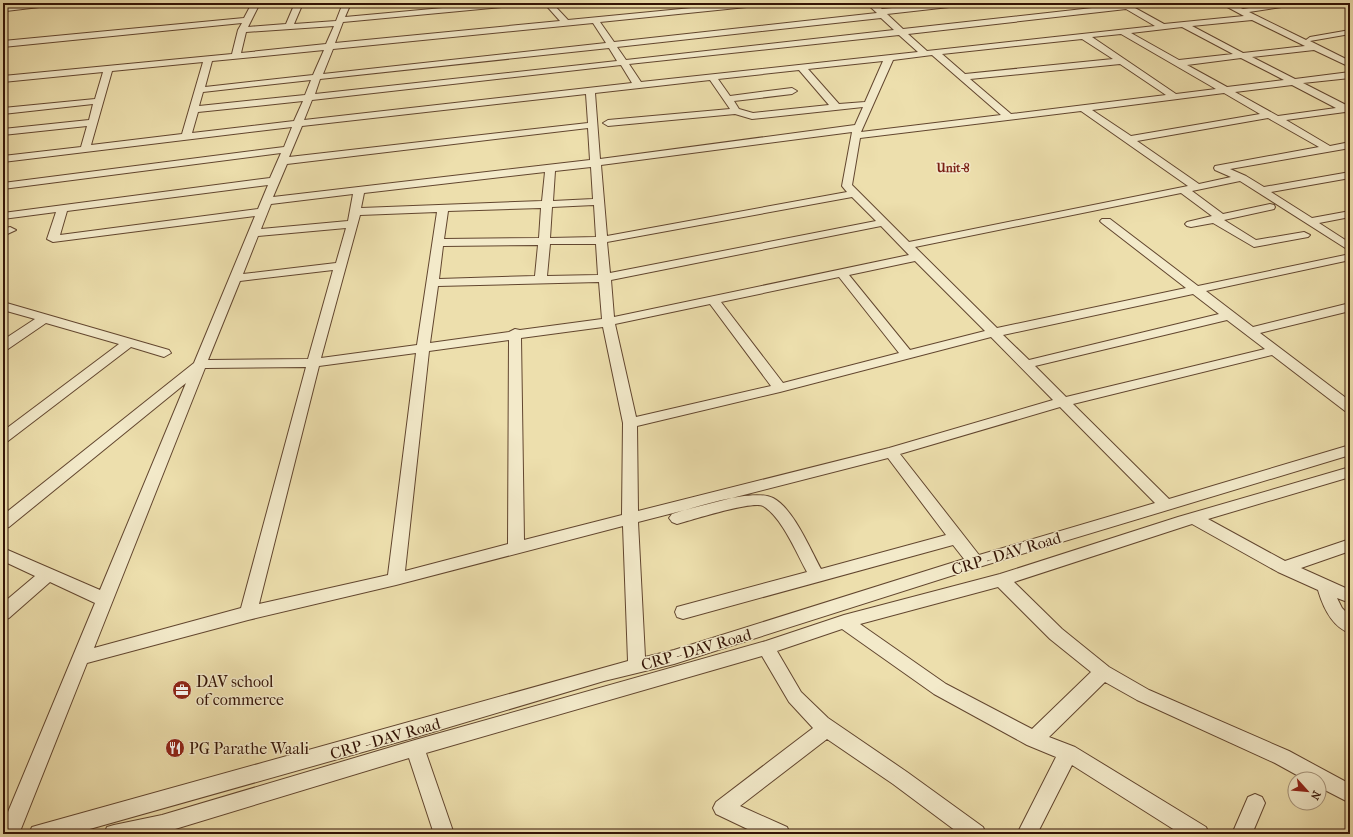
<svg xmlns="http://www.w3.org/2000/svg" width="1353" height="837" viewBox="0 0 1353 837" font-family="'IM FELL French Canon',serif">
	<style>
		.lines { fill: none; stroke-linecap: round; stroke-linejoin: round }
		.minor-casing { stroke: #62462f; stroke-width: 2 }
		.minor { fill: #f3eaca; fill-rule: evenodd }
		.labels { text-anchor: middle; stroke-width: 3; stroke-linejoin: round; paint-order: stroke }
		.far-neighbourhood-label { font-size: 12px; font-weight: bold; fill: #7a1f14; stroke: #f3eaca }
		.near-street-label { font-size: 16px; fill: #331305; stroke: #f3eaca }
		.near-poi-label { font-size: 16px; fill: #331305; stroke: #f3eaca; text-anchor: start }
	</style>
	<rect width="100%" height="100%" fill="#eddfad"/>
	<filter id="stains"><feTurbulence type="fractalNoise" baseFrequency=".005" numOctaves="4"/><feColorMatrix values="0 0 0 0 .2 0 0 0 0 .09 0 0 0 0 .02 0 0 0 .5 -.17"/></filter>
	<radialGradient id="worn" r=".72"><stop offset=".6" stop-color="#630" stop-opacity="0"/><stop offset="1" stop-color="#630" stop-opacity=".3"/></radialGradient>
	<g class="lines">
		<g class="minor-casing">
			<path id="minor" d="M 4,3 L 12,3 L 11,6 L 36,3 L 60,3 L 56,5 L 6,11 L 3,10 Z
				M 252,3 L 260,3 L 248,27 L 286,24 L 295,3 L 303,3 L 294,24 L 336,21 L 343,3 L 351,3 L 345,17 L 497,3 L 526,3 L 522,5 L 343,22 L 335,43 L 560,21 L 544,3 L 552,3 L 568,20 L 743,3 L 771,3 L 767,5 L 600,22 L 614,42 L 877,13 L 866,3 L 875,3 L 882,9 L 944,3 L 971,3 L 967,5 L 887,14 L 903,29 L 1119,5 L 1116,3 L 1126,3 L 1164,24 L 1244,16 L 1220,3 L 1230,3 L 1243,9 L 1279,3 L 1299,3 L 1295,5 L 1249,12 L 1306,40 L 1310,37 L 1350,30 L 1350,34 L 1310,41 L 1350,61 L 1350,67 L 1314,50 L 1252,57 L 1295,79 L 1350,72 L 1350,78 L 1303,83 L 1350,107 L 1350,114 L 1345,112 L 1286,120 L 1330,146 L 1350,142 L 1350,148 L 1230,169 L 1246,176 L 1264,187 L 1350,172 L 1350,178 L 1271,192 L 1312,218 L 1350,211 L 1350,217 L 1319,223 L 1350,243 L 1350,251 L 1240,181 L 1192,191 L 1223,214 L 1270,204 L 1274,205 L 1275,207 L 1274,209 L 1224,220 L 1256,240 L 1304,232 L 1310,235 L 1308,237 L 1254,247 L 1213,223 L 1191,227 L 1187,226 L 1185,224 L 1187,222 L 1212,216 L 1181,193 L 915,247 L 997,328 L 1186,288 L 1102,223 L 1100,221 L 1102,219 L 1110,219 L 1198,286 L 1350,254 L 1350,260 L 1206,291 L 1253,327 L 1350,303 L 1350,311 L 1260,333 L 1350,401 L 1350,412 L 1345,411 L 1272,355 L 1073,404 L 1169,499 L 1350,445 L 1350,455 L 979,567 L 674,664 L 604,681 L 416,737 L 72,834 L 29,834 L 32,827 L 39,825 L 628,661 L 623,526 L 396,585 L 248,620 L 87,663 L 19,834 L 3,834 L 3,824 L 95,603 L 50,582 L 9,618 L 3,620 L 3,603 L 35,576 L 3,561 L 3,548 L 100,590 L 186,383 L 9,527 L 3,529 L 3,515 L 194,363 L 255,216 L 53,242 L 47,239 L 56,212 L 3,219 L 3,213 L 270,178 L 281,153 L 3,189 L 3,183 L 284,147 L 292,127 L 3,162 L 3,156 L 81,147 L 87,126 L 3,135 L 3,129 L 89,120 L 93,104 L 3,114 L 3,108 L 95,99 L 103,72 L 3,82 L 3,76 L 232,54 L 238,30 L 242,23 L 3,47 L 3,41 L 244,18 ZM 1126,9 L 1155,26 L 927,51 L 908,34 ZM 881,18 L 894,30 L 626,60 L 617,47 ZM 1252,20 L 1305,46 L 1243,53 L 1192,26 ZM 593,23 L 606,43 L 323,74 L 333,49 ZM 334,26 L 326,44 L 241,53 L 246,32 ZM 1182,27 L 1233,54 L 1179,60 L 1131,33 ZM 1121,34 L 1216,89 L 1176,94 L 1092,37 ZM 899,35 L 918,52 L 641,82 L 629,64 ZM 1082,39 L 1113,59 L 965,74 L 942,54 ZM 609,48 L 617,61 L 315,94 L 320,79 ZM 324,50 L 313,75 L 205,87 L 212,61 ZM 932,55 L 1001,115 L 861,132 L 893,60 ZM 1241,58 L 1284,80 L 1227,87 L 1187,65 ZM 883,61 L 865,102 L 839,104 L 808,69 ZM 203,62 L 182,134 L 91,145 L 112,71 ZM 1120,64 L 1166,95 L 1011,114 L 970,79 ZM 621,65 L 632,83 L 304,120 L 312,100 ZM 799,70 L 829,105 L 753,113 L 739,109 L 734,101 L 792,94 L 797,91 L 792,88 L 730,96 L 718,79 ZM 311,80 L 305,95 L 199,106 L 203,92 ZM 710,80 L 730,109 L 608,120 L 603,123 L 608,126 L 735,114 L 752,119 L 863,107 L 855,125 L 600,159 L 595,93 ZM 1292,85 L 1336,108 L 1278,116 L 1235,92 ZM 1224,93 L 1260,114 L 1131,136 L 1092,110 ZM 586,94 L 588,123 L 289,157 L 302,126 ZM 303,101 L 294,121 L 192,133 L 198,112 ZM 1081,111 L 1188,186 L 909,242 L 852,185 L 860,138 ZM 1268,118 L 1319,147 L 1215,166 L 1214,168 L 1215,170 L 1231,177 L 1199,184 L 1137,141 ZM 588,128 L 590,160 L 273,197 L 287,164 ZM 852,132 L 842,186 L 847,192 L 607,236 L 601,165 ZM 591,167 L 593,199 L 553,201 L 555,171 ZM 545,172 L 542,201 L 361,208 L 364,193 ZM 268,185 L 258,209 L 60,235 L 67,211 ZM 353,194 L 348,221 L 261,229 L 271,204 ZM 852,197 L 876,221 L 610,273 L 607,242 ZM 594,205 L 596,237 L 550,238 L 552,207 ZM 541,208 L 539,238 L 444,239 L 448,211 ZM 437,212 L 417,345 L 321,358 L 360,215 ZM 881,226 L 909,255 L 614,317 L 611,280 ZM 346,228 L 336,263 L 243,274 L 258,236 ZM 550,244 L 596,244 L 598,275 L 547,276 ZM 538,245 L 535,276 L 439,279 L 443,246 ZM 915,261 L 985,331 L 910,350 L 849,275 ZM 333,270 L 308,359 L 208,360 L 240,281 ZM 839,277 L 899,353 L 783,383 L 721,302 ZM 599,282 L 602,319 L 520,330 L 515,329 L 509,332 L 430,343 L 438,286 ZM 1193,294 L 1219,314 L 1029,360 L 1003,335 ZM 710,304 L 771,386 L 636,417 L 615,324 ZM 1227,320 L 1265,349 L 1066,397 L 1035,366 ZM 603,327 L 623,423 L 622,515 L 524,540 L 521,338 ZM 991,337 L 1053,400 L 889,448 L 638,511 L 637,426 L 780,392 ZM 509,340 L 508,544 L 405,571 L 429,351 ZM 416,353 L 388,575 L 259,604 L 319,366 ZM 306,367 L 241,608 L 94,648 L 205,368 ZM 1060,407 L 1155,503 L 979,555 L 900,454 ZM 888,458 L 946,535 L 821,569 C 810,549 793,508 773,498 C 753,488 694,507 672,514 L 669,518 L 672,522 L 677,524 C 692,520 753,500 763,506 C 782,517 797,554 807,572 L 677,607 L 675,612 L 677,617 L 683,619 L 953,545 L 964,559 L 674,650 L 645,657 L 638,522 Z
				M 10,227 L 16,230 L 3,236 L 3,229 Z
				M 3,302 L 169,350 L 171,353 L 164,357 L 131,347 L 8,441 L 3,443 L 3,431 L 119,344 L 46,323 L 8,349 L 3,350 L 3,340 L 35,319 L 3,310 Z
				M 1350,467 L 1350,477 L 1208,519 L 1285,561 L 1350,539 L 1350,551 L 1301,568 L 1350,590 L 1350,603 L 1337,598 L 1342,608 L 1350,616 L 1350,633 C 1332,627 1323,607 1318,590 L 1278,572 L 1192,524 L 1014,582 L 1062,629 L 1109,667 L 1149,690 L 1289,751 L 1350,784 L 1350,803 L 1319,787 L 1319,779 L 1304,779 L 1275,763 L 1137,700 L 1105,682 L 1049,737 L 1075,747 L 1206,827 L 1209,834 L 1181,834 L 1072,765 L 1037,834 L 1017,834 L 1056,757 L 1027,745 L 934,694 L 842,629 L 777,651 L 801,692 L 828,718 L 907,772 L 983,827 L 986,834 L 960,834 L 893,784 L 827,739 L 740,806 L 787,827 L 790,834 L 758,834 L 716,814 L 713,808 L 716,802 L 813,728 L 789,702 L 762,656 L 426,753 L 454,834 L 434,834 L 409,758 L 162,833 L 104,834 L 107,827 L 114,825 L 162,815 L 415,740 L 766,641 L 844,615 L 1000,574 L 1178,517 ZM 998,587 L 1050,639 L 1091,672 L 1032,729 L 946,684 L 860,624 Z
				M 1255,794 L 1262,797 L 1265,803 L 1252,834 L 1232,834 L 1248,797 Z"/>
		</g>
		<use href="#minor" class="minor"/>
	</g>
	<defs>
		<g id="office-disc" transform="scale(1)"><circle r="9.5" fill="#8f2418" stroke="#f3eaca"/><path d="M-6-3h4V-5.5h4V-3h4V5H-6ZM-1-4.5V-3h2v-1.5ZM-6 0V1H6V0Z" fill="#fff"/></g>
		<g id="restaurant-disc" transform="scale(1)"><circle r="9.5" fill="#8f2418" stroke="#f3eaca"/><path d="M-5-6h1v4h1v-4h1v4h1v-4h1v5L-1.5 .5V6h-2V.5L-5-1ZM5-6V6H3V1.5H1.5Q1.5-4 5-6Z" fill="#fff"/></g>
	</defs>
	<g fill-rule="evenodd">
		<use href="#office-disc" x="182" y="690"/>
		<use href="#restaurant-disc" x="175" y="748"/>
	</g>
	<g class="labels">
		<g class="far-neighbourhood-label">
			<text x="953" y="172">Unit-8</text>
		</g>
		<g class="near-street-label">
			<text transform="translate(1006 553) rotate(-17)" y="6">CRP - DAV Road</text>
			<text transform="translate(696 649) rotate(-16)" y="6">CRP - DAV Road</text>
			<text transform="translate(385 738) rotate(-16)" y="6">CRP - DAV Road</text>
		</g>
		<g class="near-poi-label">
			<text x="196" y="687">DAV school<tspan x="196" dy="18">of commerce</tspan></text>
			<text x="189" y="754">PG Parathe Waali</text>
		</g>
	</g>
	<rect width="1353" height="837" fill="none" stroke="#eddfad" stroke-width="16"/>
	<rect x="4" y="4" width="1345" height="829" fill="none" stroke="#331305" stroke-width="2"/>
	<rect x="8" y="8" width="1337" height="821" fill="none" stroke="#331305"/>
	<g transform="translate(1307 791) rotate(117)"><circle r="19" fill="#f3eaca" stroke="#a6947b"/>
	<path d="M0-3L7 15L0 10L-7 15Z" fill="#8f2418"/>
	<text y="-6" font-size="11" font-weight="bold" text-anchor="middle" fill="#331305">N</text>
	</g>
	<rect width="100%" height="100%" filter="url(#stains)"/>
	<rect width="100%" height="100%" fill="url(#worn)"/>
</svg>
